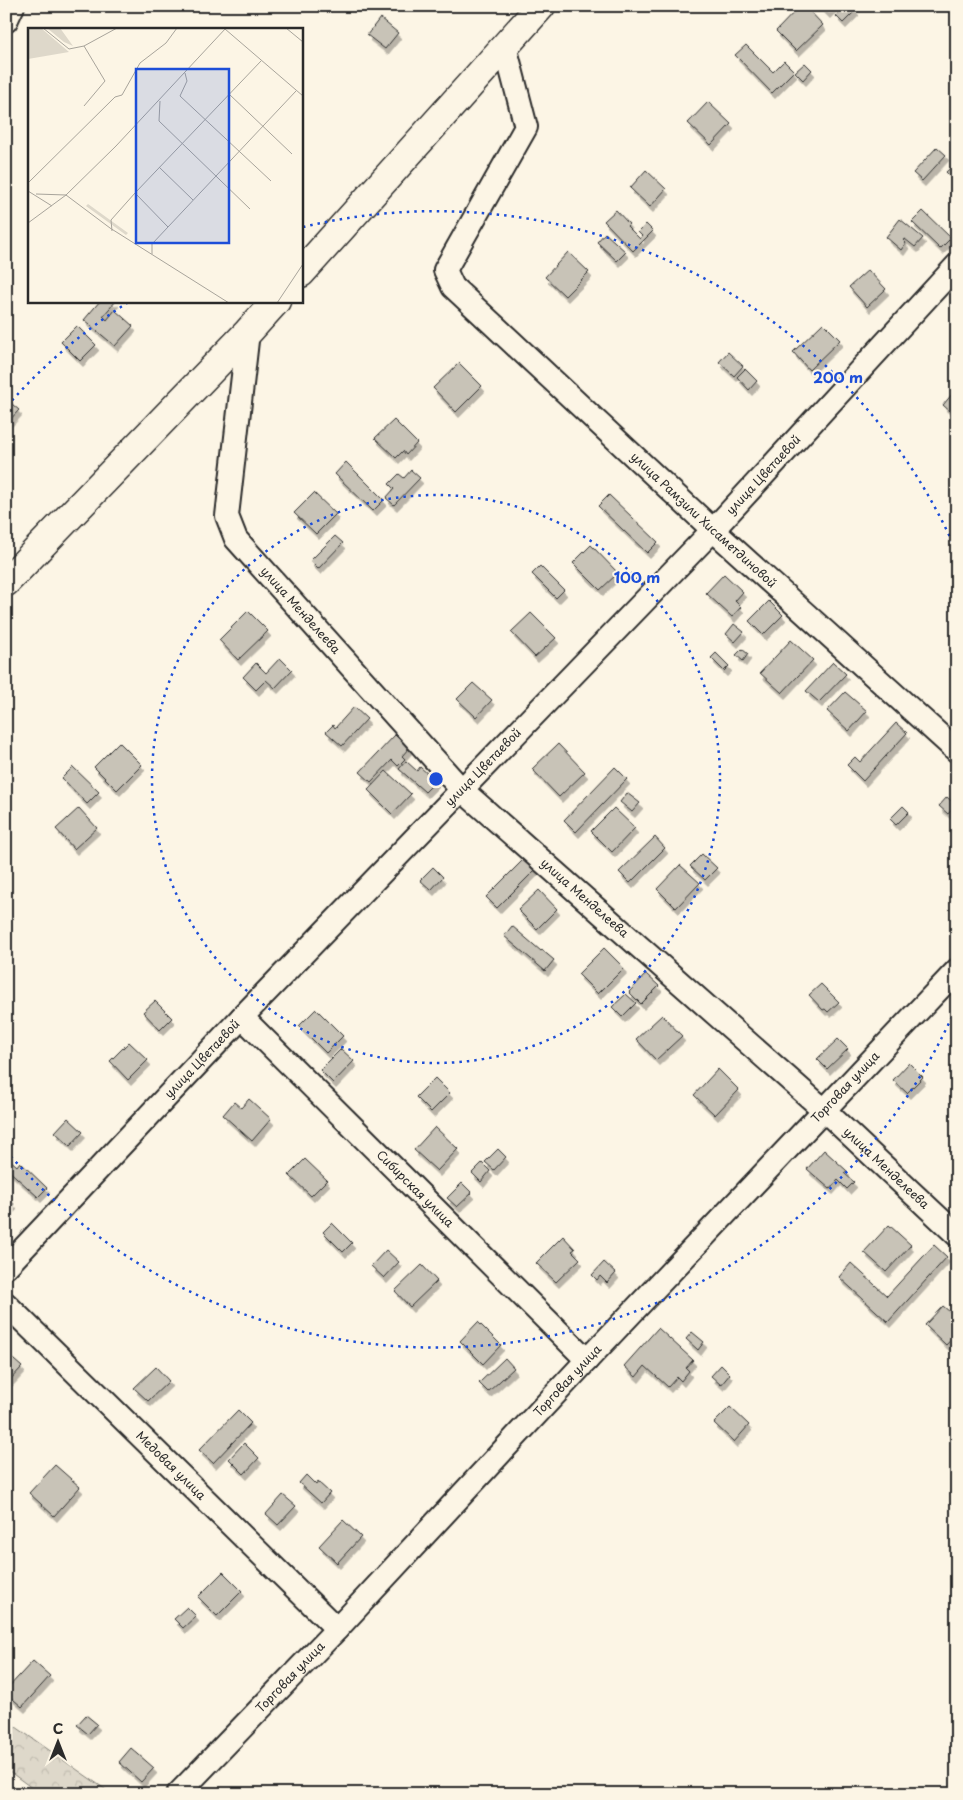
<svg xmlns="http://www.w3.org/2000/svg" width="963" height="1800" viewBox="0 0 963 1800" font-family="'Playpen Sans',sans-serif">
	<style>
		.forest { fill: url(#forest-crowns); stroke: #84827a }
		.building { fill: #c8c3b7; stroke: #2b2b2b; filter: url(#shadow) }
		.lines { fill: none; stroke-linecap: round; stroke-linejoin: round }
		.street-casing { stroke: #2b2b2b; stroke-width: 26 }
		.secondary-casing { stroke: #2b2b2b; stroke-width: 31 }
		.street { stroke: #fcf5e5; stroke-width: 22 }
		.secondary { stroke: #fcf5e5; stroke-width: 28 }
		.ring { fill: none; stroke: #1d4ed8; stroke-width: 2.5; stroke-dasharray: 2.5 5 }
		.labels { text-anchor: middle; stroke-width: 4; stroke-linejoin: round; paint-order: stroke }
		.street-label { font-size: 12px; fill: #2b2b2b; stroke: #fcf5e5 }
		.inset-road { fill: none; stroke: #a8a49b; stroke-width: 1 }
		.view { fill: #1d4ed8; fill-opacity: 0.15; stroke: #1d4ed8; stroke-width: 2.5 }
		.inset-edge { fill: none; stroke: #2b2b2b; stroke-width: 2.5 }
		.centre { fill: #1d4ed8; stroke: #fcf5e5; stroke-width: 2.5 }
		.ring-label { font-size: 15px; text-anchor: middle; font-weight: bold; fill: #1d4ed8; stroke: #fcf5e5; stroke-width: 4; stroke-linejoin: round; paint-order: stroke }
	</style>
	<defs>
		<pattern id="forest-crowns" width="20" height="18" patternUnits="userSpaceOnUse" patternTransform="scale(1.25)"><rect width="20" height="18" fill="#ded8ca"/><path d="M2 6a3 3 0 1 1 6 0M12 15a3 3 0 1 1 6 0" fill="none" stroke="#bfbaae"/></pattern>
		<filter id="shadow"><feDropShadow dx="3" dy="5.5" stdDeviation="0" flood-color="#0004"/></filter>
	</defs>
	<rect width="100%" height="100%" fill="#fcf5e5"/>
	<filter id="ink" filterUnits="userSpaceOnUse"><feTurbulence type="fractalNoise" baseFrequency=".02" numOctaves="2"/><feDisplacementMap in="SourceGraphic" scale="10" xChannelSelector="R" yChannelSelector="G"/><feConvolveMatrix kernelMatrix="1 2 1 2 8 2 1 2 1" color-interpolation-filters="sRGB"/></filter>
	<g filter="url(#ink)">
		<path class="forest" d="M 6,1720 L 112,1794 L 40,1794 L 6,1769 Z"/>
		<path class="building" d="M 800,6 L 805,6 L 823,25 L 796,51 L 776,31 Z
			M 820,6 L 834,6 L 827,13 Z
			M 845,6 L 852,6 L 856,10 L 843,23 L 836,16 Z
			M 380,18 L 398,33 L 385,49 L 367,35 Z
			M 746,45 L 773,72 L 784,61 L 794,71 L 772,93 L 735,55 Z
			M 805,63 L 812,70 L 803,80 L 795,72 Z
			M 708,102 L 731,124 L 711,145 L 688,123 Z
			M 937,147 L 946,155 L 922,181 L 913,173 Z
			M 957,162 L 957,183 L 946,172 Z
			M 646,170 L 666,189 L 650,207 L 630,188 Z
			M 616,210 L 629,224 L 627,226 L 640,239 L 642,236 L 638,232 L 646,224 L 653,231 L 633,251 L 604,221 Z
			M 923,211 L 951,238 L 940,249 L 912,222 Z
			M 900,219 L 923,238 L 915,247 L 905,239 L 903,240 L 906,243 L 901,250 L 886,237 Z
			M 605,233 L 626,252 L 617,261 L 597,242 Z
			M 568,252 L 589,272 L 565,296 L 545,277 Z
			M 868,270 L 886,289 L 867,307 L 849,287 Z
			M 100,301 L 116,301 L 103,316 L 107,320 L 115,310 L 133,326 L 115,346 L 84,320 Z
			M 823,323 L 840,340 L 809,370 L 793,352 Z
			M 77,326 L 96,345 L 80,361 L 61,342 Z
			M 728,352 L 743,366 L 734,376 L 719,362 Z
			M 459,363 L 482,386 L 456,412 L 433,388 Z
			M 745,369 L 757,381 L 749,390 L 737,377 Z
			M 953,393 L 957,396 L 957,412 L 954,415 L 943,405 Z
			M 6,399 L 19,410 L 6,424 Z
			M 394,420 L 417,443 L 406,455 L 403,451 L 396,458 L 375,438 Z
			M 346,462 L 384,500 L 373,511 L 335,474 Z
			M 411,470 L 420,478 L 394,505 L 386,498 L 394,489 L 389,484 L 399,474 L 404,478 Z
			M 314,493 L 336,514 L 316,534 L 294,513 Z
			M 609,495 L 658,542 L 647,553 L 598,506 Z
			M 335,536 L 343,543 L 318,569 L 310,561 Z
			M 591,545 L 618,573 L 600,590 L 573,563 Z
			M 540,566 L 564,590 L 556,598 L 532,574 Z
			M 724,574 L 743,592 L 735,601 L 741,607 L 732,617 L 706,593 Z
			M 769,601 L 783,615 L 763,635 L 749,621 Z
			M 248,611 L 268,631 L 238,660 L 219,640 Z
			M 531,613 L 556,638 L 535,657 L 511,632 Z
			M 734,624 L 744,632 L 735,642 L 726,634 Z
			M 791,640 L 813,660 L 782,693 L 760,673 Z
			M 742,649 L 748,654 L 743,661 L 736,655 Z
			M 716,653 L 729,666 L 724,671 L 711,658 Z
			M 280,658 L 292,670 L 275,688 L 266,680 L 256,690 L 243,677 L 256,663 L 266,673 Z
			M 833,662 L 846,674 L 819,702 L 806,691 Z
			M 473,683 L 492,700 L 476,717 L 457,699 Z
			M 845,692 L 867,711 L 849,731 L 827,711 Z
			M 354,707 L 367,719 L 342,746 L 326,732 L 333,725 L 335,728 Z
			M 896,723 L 907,733 L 863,781 L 847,765 L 855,757 L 860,762 Z
			M 395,735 L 409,748 L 402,756 L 405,759 L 398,766 L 392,760 L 371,782 L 360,772 Z
			M 119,742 L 142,765 L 117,790 L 94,767 Z
			M 558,744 L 585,772 L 559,797 L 532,769 Z
			M 406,761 L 417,771 L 420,767 L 436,781 L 425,792 L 399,769 Z
			M 73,767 L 99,792 L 87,804 L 62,778 Z
			M 615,767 L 627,779 L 576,832 L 564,820 Z
			M 386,771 L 411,794 L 392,814 L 368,790 Z
			M 627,793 L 640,803 L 632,812 L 620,802 Z
			M 947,797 L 956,805 L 948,814 L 939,806 Z
			M 903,806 L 909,812 L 896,825 L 890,819 Z
			M 79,808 L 97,828 L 74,849 L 56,829 Z
			M 614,808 L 635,828 L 612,852 L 591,831 Z
			M 655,837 L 665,848 L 630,883 L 619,872 Z
			M 702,854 L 717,868 L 705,880 L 690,866 Z
			M 526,857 L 537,868 L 497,908 L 486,897 Z
			M 680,865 L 700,883 L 676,908 L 657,889 Z
			M 433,867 L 443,877 L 431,890 L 420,880 Z
			M 539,890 L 557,909 L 537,929 L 518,910 Z
			M 512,926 L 541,951 L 542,950 L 554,960 L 545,971 L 504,936 Z
			M 604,948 L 624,968 L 598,994 L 578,974 Z
			M 646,974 L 659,986 L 641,1004 L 629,992 Z
			M 821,984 L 839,1002 L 828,1012 L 825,1009 L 823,1010 L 809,995 Z
			M 626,994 L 636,1003 L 622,1017 L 612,1007 Z
			M 155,1001 L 172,1018 L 160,1030 L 143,1012 Z
			M 316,1009 L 343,1036 L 326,1053 L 299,1026 Z
			M 662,1015 L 682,1036 L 656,1060 L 636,1039 Z
			M 838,1039 L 848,1049 L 827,1069 L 817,1059 Z
			M 129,1042 L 148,1060 L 128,1080 L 110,1061 Z
			M 341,1049 L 354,1061 L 333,1083 L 320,1070 Z
			M 909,1063 L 923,1077 L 907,1093 L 893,1080 Z
			M 718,1069 L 739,1090 L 715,1115 L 694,1095 Z
			M 435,1078 L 450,1093 L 431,1112 L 416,1097 Z
			M 249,1099 L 271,1119 L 252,1141 L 223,1115 L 234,1102 L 241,1108 Z
			M 68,1118 L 83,1132 L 70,1146 L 55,1132 Z
			M 435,1127 L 458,1149 L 437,1171 L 414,1150 Z
			M 498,1149 L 506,1157 L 494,1170 L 485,1162 Z
			M 824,1150 L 847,1171 L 844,1173 L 854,1182 L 847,1189 L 838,1180 L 830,1189 L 807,1169 Z
			M 8,1158 L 17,1166 L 20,1162 L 47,1188 L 38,1197 L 6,1168 L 6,1160 Z
			M 305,1159 L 327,1180 L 311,1196 L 289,1175 Z
			M 482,1163 L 490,1171 L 481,1182 L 472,1173 Z
			M 462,1183 L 472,1193 L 457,1207 L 447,1198 Z
			M 6,1196 L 14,1204 L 6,1212 Z
			M 332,1223 L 352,1243 L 343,1252 L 323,1232 Z
			M 889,1225 L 911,1245 L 886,1272 L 864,1252 Z
			M 563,1236 L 575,1249 L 572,1251 L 580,1259 L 556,1282 L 536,1263 Z
			M 934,1245 L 947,1257 L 888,1322 L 839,1277 L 851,1263 L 887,1296 Z
			M 386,1250 L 399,1262 L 384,1278 L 371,1266 Z
			M 604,1262 L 616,1273 L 607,1283 L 600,1276 L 597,1280 L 592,1275 Z
			M 422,1265 L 437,1281 L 410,1307 L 395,1291 Z
			M 943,1306 L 957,1318 L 957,1333 L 946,1345 L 925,1325 Z
			M 478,1322 L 501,1345 L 483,1364 L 460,1341 Z
			M 658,1328 L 693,1360 L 686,1368 L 689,1371 L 681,1381 L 677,1377 L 668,1387 L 645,1366 L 636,1377 L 624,1366 Z
			M 692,1332 L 704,1342 L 698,1350 L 686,1339 Z
			M 6,1353 L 22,1367 L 9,1381 L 6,1379 Z
			M 505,1358 L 514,1368 L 488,1392 L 479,1383 Z
			M 721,1365 L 730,1374 L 721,1385 L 711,1376 Z
			M 156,1367 L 169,1381 L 148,1401 L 134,1388 Z
			M 730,1407 L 749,1425 L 734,1442 L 714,1423 Z
			M 238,1410 L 251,1423 L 213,1463 L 199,1450 Z
			M 244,1443 L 259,1458 L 244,1474 L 229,1459 Z
			M 55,1465 L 80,1487 L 54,1516 L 29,1493 Z
			M 306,1475 L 316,1485 L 318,1482 L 330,1493 L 321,1503 L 299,1483 Z
			M 283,1495 L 296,1506 L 278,1525 L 266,1514 Z
			M 343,1520 L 361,1537 L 337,1563 L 319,1546 Z
			M 223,1572 L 242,1591 L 217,1616 L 198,1597 Z
			M 187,1607 L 196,1616 L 183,1628 L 174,1619 Z
			M 33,1661 L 50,1676 L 22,1707 L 6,1693 L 6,1690 Z
			M 86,1715 L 97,1724 L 88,1734 L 77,1725 Z
			M 131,1748 L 154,1768 L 141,1782 L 119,1762 Z"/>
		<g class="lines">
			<g class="street-casing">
				<g id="street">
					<path d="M 6,21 L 13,6"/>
					<path id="s1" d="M 505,46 L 526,127 L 445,270 L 453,287 L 713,530 L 957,751"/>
					<path id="s2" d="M 248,332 L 227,516 L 236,539 L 462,790 L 824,1110 L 957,1235"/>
					<path id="s3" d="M 242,1017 L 587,1360"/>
					<path id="s4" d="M 6,1267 L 242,1017 L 713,530 L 957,265"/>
					<path id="s5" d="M 6,1304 L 337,1629"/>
					<path id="s6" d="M 178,1794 L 337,1629 L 587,1360 L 957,970"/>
				</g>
			</g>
			<g class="secondary-casing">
				<path id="secondary" d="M 301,273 L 541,6
					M 6,582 L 248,332 L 276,301"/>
			</g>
			<use href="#street" class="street"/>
			<use href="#secondary" class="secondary"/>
		</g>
	</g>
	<g class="ring">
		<circle cx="436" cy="779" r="284"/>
		<path d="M955 1010A568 568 0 0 1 7 1152M7 406A568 568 0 0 1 127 303M303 227A568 568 0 0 1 955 548"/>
	</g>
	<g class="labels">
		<g class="street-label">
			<text dy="4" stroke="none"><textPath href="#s4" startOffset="1096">улица Цветаевой</textPath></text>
			<text dy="4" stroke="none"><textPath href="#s1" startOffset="609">улица Рамзили Хисаметдиновой</textPath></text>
			<text dy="4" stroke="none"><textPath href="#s2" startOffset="306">улица Менделеева</textPath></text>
			<text dy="4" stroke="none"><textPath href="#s4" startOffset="691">улица Цветаевой</textPath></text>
			<text dy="4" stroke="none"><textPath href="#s2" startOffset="711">улица Менделеева</textPath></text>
			<text dy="4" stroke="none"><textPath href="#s4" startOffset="286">улица Цветаевой</textPath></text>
			<text dy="4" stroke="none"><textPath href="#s6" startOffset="972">Торговая улица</textPath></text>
			<text dy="4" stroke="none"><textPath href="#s2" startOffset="1116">улица Менделеева</textPath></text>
			<text dy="4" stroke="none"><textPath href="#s3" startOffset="244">Сибирская улица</textPath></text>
			<text dy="4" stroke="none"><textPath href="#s6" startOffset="568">Торговая улица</textPath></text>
			<text dy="4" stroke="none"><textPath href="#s5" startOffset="231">Медовая улица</textPath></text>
			<text dy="4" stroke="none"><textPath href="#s6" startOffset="162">Торговая улица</textPath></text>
		</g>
	</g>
	<g transform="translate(28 28)">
		<rect width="275" height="275" fill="#fcf5e5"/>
		<path d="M 0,0 L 13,0 L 41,24 L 0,31 ZM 19,0 L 32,0 L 45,18 L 36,14 ZM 60,176 L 100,205 L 98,207 L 58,178 Z" fill="#ded8ca"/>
		<path class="inset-road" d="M 15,0 L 41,21 L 56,18 L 89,0M 258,0 L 275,14M 197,1 L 275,68M 157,45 L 159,53 L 152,68 L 243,153M 201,66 L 264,126M 132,73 L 131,93 L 222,181M 56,78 L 77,53 L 56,18M 131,139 L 165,172M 0,155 L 87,69 L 94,67 L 112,35 L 138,15 L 149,0M 0,163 L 24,178M 107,165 L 140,199M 8,166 L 38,167 L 82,200 L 201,275M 0,195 L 38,167 L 88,118 L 198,0M 84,203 L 83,192 L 107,165 L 233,33M 124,226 L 124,216 L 268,63M 249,275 L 275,236"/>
		<path class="view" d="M 108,41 L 201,41 L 201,215 L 108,215 Z"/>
		<rect width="275" height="275" class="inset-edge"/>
	</g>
	<circle cx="436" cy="779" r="8" class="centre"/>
	<g class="ring-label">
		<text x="838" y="383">200 m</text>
		<text x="637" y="583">100 m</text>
	</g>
	<rect width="963" height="1800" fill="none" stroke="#fcf5e5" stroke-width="25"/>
	<rect x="12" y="12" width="938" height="1775" fill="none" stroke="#2b2b2b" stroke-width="2" filter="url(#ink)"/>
	<g transform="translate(58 1742)" stroke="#fcf5e5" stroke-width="4" paint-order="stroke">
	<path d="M0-4L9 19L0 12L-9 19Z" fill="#2b2b2b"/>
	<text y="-8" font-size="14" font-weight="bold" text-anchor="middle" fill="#2b2b2b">С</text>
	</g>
</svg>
